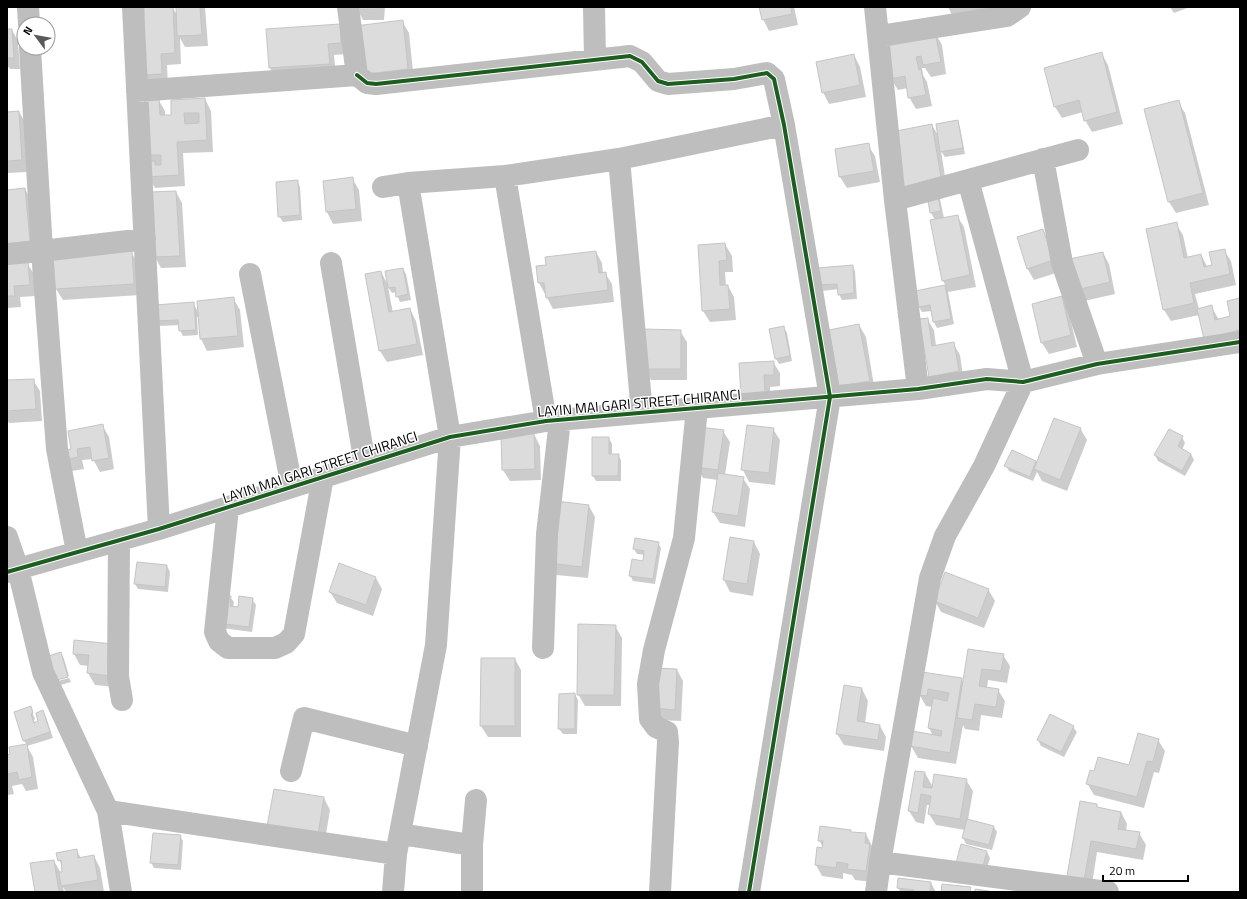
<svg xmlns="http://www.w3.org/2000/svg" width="1247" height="899" viewBox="0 0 1247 899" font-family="'Titillium Web',sans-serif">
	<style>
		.shadow { fill: #0003 }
		.building { fill: #dcdcdc; stroke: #c5c5c5; fill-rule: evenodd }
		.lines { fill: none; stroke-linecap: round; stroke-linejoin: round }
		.minor { stroke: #bebebe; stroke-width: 22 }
		.cycleway-casing { stroke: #fff; stroke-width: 6 }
		.cycleway { stroke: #1b5e20; stroke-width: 4 }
		.labels { text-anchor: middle; stroke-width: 3; stroke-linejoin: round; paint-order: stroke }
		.street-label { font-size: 14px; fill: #000; stroke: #fff }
	</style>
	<rect width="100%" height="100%" fill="#fff"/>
	<path class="shadow" d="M 161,7 L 172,7 L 177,15 L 177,7 L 205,7 L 208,46 L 185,47 L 180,38 L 181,64 L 167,65 L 168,86 L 150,87 L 144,75 Z
		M 356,7 L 385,7 L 384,20 L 363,20 Z
		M 760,7 L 794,7 L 798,25 L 769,31 L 763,19 Z
		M 948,7 L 987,7 L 988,13 L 954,19 Z
		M 1170,7 L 1190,7 L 1174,13 Z
		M 402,21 L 409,33 L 414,81 L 368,86 Z
		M 340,25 L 347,54 L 334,55 L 336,75 L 276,79 L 270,68 Z
		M 7,30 L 12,30 L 18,41 L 20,69 L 10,69 L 7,65 Z
		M 935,33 L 942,45 L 946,74 L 931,77 L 925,68 L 922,68 L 923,75 L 927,82 L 932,106 L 916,109 L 909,97 L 908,88 L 898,90 L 891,79 Z
		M 1101,53 L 1108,65 L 1123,124 L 1092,132 L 1085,120 L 1083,112 L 1062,118 L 1055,107 Z
		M 854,55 L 860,67 L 866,97 L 829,104 L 823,92 Z
		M 158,99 L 165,111 L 165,116 L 172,116 L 205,99 L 211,111 L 213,152 L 183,153 L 185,186 L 155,188 L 148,176 L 147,155 Z
		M 1178,102 L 1185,113 L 1209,205 L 1176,213 L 1169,202 L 1146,110 Z
		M 19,112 L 26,123 L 28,172 L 7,173 L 7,113 Z
		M 957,121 L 960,127 L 965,154 L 945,157 L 941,151 L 948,195 L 940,199 L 944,218 L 957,216 L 964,227 L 976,287 L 948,292 L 954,324 L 937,328 L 934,322 L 932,311 L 922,312 L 919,307 L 916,291 L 946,286 L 943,281 L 935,220 L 931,213 L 928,198 L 932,125 L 939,137 Z
		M 868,145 L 875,156 L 880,182 L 847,188 L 840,177 L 836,150 Z
		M 352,178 L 359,190 L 362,221 L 333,224 L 327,212 L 324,181 Z
		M 297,182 L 300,187 L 302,220 L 283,222 L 279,216 Z
		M 25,189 L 31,200 L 36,253 L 7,256 L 7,191 Z
		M 176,192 L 182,203 L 186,267 L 161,268 L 155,257 Z
		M 1176,224 L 1183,235 L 1188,258 L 1201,255 L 1207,266 L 1213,266 L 1224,250 L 1231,261 L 1236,285 L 1195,294 L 1199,309 L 1211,306 L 1219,320 L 1231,316 L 1240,299 L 1240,343 L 1199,315 L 1171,321 L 1164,310 L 1147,230 Z
		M 1043,230 L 1049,242 L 1059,272 L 1034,280 L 1027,268 Z
		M 725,244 L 732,256 L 733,272 L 725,272 L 726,286 L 728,286 L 734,297 L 736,320 L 710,322 L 703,311 L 699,246 Z
		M 131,252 L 138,263 L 140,295 L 63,300 L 56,289 Z
		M 596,252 L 602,263 L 603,273 L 605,273 L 612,284 L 614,302 L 553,309 L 539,283 L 547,266 Z
		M 1103,253 L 1109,264 L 1115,294 L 1084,301 L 1077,290 Z
		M 27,263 L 34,274 L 35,296 L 20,297 L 21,307 L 7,308 L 7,264 Z
		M 852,266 L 855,271 L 857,299 L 842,300 L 839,294 L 839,289 L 822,291 L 818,268 Z
		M 403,269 L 406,274 L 411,300 L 400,302 L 396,292 L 392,293 L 388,287 L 393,313 L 410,309 L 416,321 L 423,355 L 387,362 L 380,351 L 381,272 L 388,285 Z
		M 233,298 L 240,310 L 244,347 L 207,351 L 201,339 L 199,317 L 197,317 L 198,335 L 183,336 L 180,330 L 180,325 L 159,326 L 156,305 L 193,303 L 198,312 Z
		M 1062,298 L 1068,309 L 1077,347 L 1049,354 L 1042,343 Z
		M 927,319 L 934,330 L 936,346 L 953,343 L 960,355 L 964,383 L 930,376 Z
		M 859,325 L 866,337 L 875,392 L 847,397 Z
		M 783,327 L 787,333 L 792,361 L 779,364 L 776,359 Z
		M 680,331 L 687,342 L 687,380 L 651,380 L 644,368 Z
		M 773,362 L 780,373 L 780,386 L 770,387 L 771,405 L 742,395 Z
		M 33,380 L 40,391 L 42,421 L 9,423 L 7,420 L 7,381 Z
		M 102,425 L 109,437 L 114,469 L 100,472 L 93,459 L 82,460 L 84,469 L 72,471 L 65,460 L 72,450 Z
		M 748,426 L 773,429 L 780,440 L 775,485 L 749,482 L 743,470 Z
		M 1080,428 L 1087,440 L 1067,491 L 1042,481 L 1037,472 L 1033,481 L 1009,471 L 1006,466 L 1036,462 L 1037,465 Z
		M 723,431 L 730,442 L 725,475 L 743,478 L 750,489 L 745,527 L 720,523 L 713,512 L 718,480 L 703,478 L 696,466 Z
		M 534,434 L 540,446 L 541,480 L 510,481 L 503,470 Z
		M 1182,437 L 1185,443 L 1182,450 L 1191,454 L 1194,460 L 1185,476 L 1158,461 L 1155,455 Z
		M 609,438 L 612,444 L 612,455 L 618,455 L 621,460 L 621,481 L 596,481 L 593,476 Z
		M 589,506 L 595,517 L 588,578 L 556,575 L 550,563 Z
		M 731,538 L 754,542 L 760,554 L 753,596 L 730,592 L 724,580 Z
		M 658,543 L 661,548 L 655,584 L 633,581 L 630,575 L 644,562 L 645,555 L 637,554 L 634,549 Z
		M 167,566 L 170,572 L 168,592 L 138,589 L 135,584 Z
		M 376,578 L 382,589 L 373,616 L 337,603 L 330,592 Z
		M 988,589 L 995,601 L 984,628 L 941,612 L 935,601 Z
		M 230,597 L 234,602 L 233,608 L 239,608 L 252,599 L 256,605 L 252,632 L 222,628 Z
		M 615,626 L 622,638 L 621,706 L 585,706 L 578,694 Z
		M 113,645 L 116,687 L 95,685 L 88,673 L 89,666 L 80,665 L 74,654 Z
		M 969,650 L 1003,655 L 1010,666 L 1007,683 L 988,680 L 987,688 L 998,690 L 1005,701 L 1002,718 L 981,715 L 979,731 L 965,729 L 963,725 L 956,764 L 918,758 L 911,746 L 933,736 L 929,728 L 932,707 L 926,706 L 919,694 L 922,673 L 961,679 L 964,683 Z
		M 61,653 L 64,659 L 69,676 L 53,680 Z
		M 515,659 L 521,670 L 521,737 L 488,737 L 481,726 Z
		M 656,669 L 677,670 L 683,681 L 681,721 L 660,720 Z
		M 69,678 L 71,682 L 57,686 L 54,682 Z
		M 845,687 L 862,689 L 868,701 L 865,723 L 880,726 L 886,737 L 884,751 L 844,745 L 837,734 Z
		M 575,694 L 578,700 L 577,734 L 563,734 L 559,729 Z
		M 30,707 L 35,719 L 34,720 L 35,724 L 39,722 L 43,712 L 46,717 L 53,738 L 27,746 L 33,757 L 38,789 L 26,791 L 22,784 L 12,786 L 14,794 L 8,795 L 7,756 L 27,745 L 24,741 L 15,712 Z
		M 1073,727 L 1077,732 L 1064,757 L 1041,746 L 1038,740 Z
		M 1158,740 L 1165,751 L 1159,773 L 1154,772 L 1144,808 L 1094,795 L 1087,783 L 1095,772 L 1130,766 Z
		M 925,773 L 933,787 L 966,780 L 973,791 L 968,820 L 994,827 L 997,832 L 992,850 L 966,844 L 963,838 L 965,830 L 936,825 L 929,814 L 930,805 L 927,805 L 924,824 L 916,822 L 909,811 Z
		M 324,798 L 330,810 L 324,846 L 275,837 Z
		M 1097,805 L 1099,809 L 1121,812 L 1127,824 L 1126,831 L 1139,833 L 1146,845 L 1143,860 L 1097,852 L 1091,891 L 1075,888 Z
		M 851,833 L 866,834 L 872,846 L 873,882 L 855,880 L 852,875 L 843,873 L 843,879 L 822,876 L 816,865 L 824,849 L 819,840 Z
		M 180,836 L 183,841 L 181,870 L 154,868 L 151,862 Z
		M 961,845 L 987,852 L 990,858 L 985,875 Z
		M 76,850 L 81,858 L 94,856 L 100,868 L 104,892 L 66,892 L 63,887 L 64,892 L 36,892 L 54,861 L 61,873 L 63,873 L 63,867 L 59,860 Z
		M 931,883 L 936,892 L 901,892 L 898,888 Z"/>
	<path class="building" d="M 144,7 L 173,7 L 175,53 L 161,54 L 162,74 L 143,75 Z
		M 176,7 L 200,7 L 202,35 L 177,36 Z
		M 355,7 L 378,7 L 378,9 L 355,9 Z
		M 759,7 L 791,7 L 792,14 L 762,20 Z
		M 403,20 L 408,69 L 360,75 L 355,26 Z
		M 340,24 L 341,43 L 328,44 L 330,64 L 269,68 L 266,29 Z
		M 7,29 L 12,29 L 14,58 L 7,58 Z
		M 935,32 L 941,62 L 923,65 L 921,56 L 916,57 L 919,70 L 921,69 L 926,95 L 908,98 L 905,76 L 890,79 L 881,47 L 914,41 Z
		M 1102,52 L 1117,112 L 1084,121 L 1079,100 L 1054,107 L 1044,68 Z
		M 854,54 L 860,85 L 822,93 L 816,62 Z
		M 159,98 L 160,115 L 171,115 L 171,100 L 205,98 L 207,140 L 177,142 L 179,175 L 147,177 L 147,162 L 155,161 L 155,165 L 161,165 L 161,155 L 146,155 L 144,99 ZM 184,113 L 199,113 L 199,123 L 185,124 Z
		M 1179,100 L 1203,193 L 1168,202 L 1144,109 Z
		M 19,111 L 22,160 L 7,161 L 7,112 Z
		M 958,120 L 963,148 L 940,152 L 936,124 Z
		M 932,124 L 942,183 L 901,191 L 891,132 Z
		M 869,143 L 874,171 L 839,177 L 835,149 Z
		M 353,177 L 356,209 L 326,212 L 323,181 Z
		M 298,180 L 300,215 L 278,217 L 276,182 Z
		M 25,188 L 30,241 L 7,244 L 7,190 Z
		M 176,191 L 180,256 L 154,257 L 150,192 Z
		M 937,192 L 941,211 L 930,213 L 927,194 Z
		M 958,215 L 970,275 L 942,281 L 930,220 Z
		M 1177,222 L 1184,258 L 1201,254 L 1204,267 L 1212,265 L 1209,252 L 1225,249 L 1230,274 L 1190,283 L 1194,303 L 1163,310 L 1146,229 Z
		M 1043,229 L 1053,260 L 1027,269 L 1017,237 Z
		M 725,243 L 727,260 L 719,261 L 720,285 L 728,285 L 730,309 L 702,311 L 698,245 Z
		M 132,250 L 134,284 L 55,289 L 53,255 Z
		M 596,251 L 599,273 L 606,272 L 608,290 L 546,298 L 544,283 L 538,283 L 536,266 L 546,265 L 545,257 Z
		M 1103,252 L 1110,282 L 1076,290 L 1069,259 Z
		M 28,262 L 30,285 L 14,286 L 15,296 L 7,296 L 7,263 Z
		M 853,265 L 854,293 L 838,295 L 837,284 L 818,285 L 817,268 Z
		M 403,268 L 408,294 L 396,297 L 395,287 L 388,288 L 385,271 Z
		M 381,271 L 389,312 L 410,308 L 417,344 L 379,351 L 365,274 Z
		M 945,285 L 951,319 L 933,322 L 930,305 L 918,307 L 915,291 Z
		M 1062,296 L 1071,335 L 1041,343 L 1032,304 Z
		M 234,297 L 238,336 L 200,339 L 197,301 Z
		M 1240,298 L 1240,330 L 1204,339 L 1197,309 L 1212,305 L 1215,320 L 1230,316 L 1227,301 Z
		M 194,302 L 196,330 L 179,331 L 178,320 L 155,321 L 155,305 Z
		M 928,318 L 932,346 L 954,342 L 959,371 L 929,377 L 919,319 Z
		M 859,324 L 870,381 L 839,386 L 829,330 Z
		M 784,326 L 790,356 L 775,359 L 769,329 Z
		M 643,329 L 681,330 L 681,369 L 643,369 Z
		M 774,361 L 774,375 L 764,375 L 765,394 L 741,396 L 739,363 Z
		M 34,379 L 36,409 L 7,411 L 7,380 Z
		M 1054,418 L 1081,428 L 1060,480 L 1034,469 Z
		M 103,424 L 109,458 L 92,461 L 90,447 L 77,449 L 78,457 L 64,460 L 62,451 L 71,449 L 68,431 Z
		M 747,425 L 774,428 L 769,473 L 741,470 Z
		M 700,427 L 724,430 L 718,470 L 695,467 Z
		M 1169,429 L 1183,436 L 1178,446 L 1191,454 L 1182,471 L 1154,455 Z
		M 534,433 L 535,469 L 502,470 L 501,434 Z
		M 592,437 L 609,437 L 609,454 L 619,454 L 618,476 L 592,476 Z
		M 1012,450 L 1036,461 L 1030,477 L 1004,466 Z
		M 718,473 L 744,477 L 738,516 L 712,512 Z
		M 556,501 L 589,505 L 582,567 L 549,563 Z
		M 730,537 L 754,541 L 747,584 L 723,580 Z
		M 635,538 L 659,542 L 653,579 L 629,576 L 632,559 L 643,561 L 644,551 L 633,549 Z
		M 137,562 L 167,565 L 165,587 L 134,584 Z
		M 339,563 L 376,577 L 366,605 L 329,592 Z
		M 945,572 L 989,589 L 978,618 L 934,601 Z
		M 221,594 L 231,596 L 230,606 L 238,607 L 239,596 L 253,598 L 249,627 L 217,623 Z
		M 578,624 L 616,625 L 614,695 L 577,695 Z
		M 74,640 L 113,644 L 110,676 L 87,673 L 89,655 L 73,654 Z
		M 968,649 L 1004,654 L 1001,671 L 982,669 L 979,686 L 999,689 L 996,707 L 975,704 L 972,720 L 957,718 Z
		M 61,652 L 68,677 L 53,681 L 45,657 Z
		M 481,658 L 515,658 L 515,726 L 480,726 Z
		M 655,668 L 677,669 L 675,710 L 653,708 Z
		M 922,672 L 962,678 L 950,753 L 910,746 L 912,731 L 941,736 L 942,731 L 928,728 L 933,698 L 947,701 L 949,693 L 928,689 L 927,696 L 918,695 Z
		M 844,685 L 862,688 L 857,721 L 880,725 L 878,740 L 836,734 Z
		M 575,693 L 575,729 L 558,729 L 559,694 Z
		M 31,706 L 33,713 L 31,714 L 34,723 L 38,721 L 36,713 L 43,710 L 50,732 L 23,741 L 14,712 Z
		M 1050,714 L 1074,726 L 1061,752 L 1037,740 Z
		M 1138,733 L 1159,739 L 1153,762 L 1147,761 L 1137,797 L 1086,784 L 1090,770 L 1094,771 L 1098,757 L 1129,765 Z
		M 27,744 L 32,777 L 19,780 L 17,772 L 7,774 L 7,755 L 10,754 L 9,747 Z
		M 915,771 L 925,772 L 923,787 L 932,788 L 934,774 L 967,779 L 960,819 L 928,814 L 931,796 L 921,794 L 918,813 L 908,811 Z
		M 274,789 L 324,797 L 318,835 L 267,826 Z
		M 1080,801 L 1097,804 L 1097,807 L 1121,812 L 1118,829 L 1140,832 L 1136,849 L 1091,841 L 1084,880 L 1067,876 Z
		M 967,819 L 994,826 L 989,845 L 962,838 Z
		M 820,826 L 851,830 L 851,832 L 866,833 L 865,843 L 870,844 L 866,871 L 847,869 L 848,864 L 837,862 L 836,868 L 815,865 L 817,847 L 822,848 L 823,841 L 818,841 Z
		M 153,833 L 181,835 L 178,865 L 150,863 Z
		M 961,844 L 987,851 L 982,870 L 956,863 Z
		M 77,849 L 78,858 L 94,855 L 98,880 L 61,886 L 59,872 L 62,872 L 61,860 L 58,861 L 56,853 Z
		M 54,860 L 59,892 L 35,892 L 30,863 Z
		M 898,878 L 931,882 L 930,892 L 913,892 L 914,890 L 897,888 Z
		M 942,884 L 971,887 L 970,892 L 941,892 Z
		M 975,889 L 989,891 L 989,892 L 975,892 Z"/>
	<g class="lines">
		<path class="minor" d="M 28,7 L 29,24
			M 133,7 L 159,529
			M 594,7 L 595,59
			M 875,7 L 895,200 L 918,389
			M 879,36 L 1007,16 L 1020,7
			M 30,48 L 42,251 L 57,449 L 77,552
			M 357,75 L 367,83 L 376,84 L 630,56 L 642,62 L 658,81 L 668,84 L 734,79 L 767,73 L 774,79 L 784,125 L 830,397 L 749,892
			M 137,91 L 357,75 L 348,7
			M 619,159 L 642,413
			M 1043,159 L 1062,263 L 1097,364
			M 505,176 L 546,421
			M 383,187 L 408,183 L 505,176 L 619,159 L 784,125
			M 895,200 L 1078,150
			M 7,254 L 42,251 L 145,239
			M 331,263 L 365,464
			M 250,274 L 292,487
			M 228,508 L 215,632 L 219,641 L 228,648 L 275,648 L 286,643 L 294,634 L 323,477
			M 7,537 L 18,569 L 43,672 L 108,811 L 121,892
			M 119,540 L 118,676 L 122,700
			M 7,572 L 159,529 L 450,437 L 546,421 L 918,389 L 987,379 L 1023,382 L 1097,364 L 1240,342
			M 543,648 L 547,534 L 560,420
			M 291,771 L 304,718 L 417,746
			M 108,811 L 396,854
			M 400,834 L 472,845
			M 880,862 L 1108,892
			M 393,892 L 396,854 L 436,645 L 450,437 L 408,183
			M 472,892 L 472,845 L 476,800
			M 660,892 L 668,742 L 667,732 L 656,727 L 650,719 L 648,684 L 654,650 L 684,538 L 697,408
			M 876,892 L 880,862 L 930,578 L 945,536 L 984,466 L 1023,382 L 968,180"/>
		<g class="cycleway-casing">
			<path id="cycleway" d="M 357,75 L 367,83 L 376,84 L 630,56 L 642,62 L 658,81 L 668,84 L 734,79 L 767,73 L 774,79 L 784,125 L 830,397 L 749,892
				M 7,572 L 159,529 L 450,437 L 546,421 L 918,389 L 987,379 L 1023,382 L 1097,364 L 1240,342"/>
		</g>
		<use href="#cycleway" class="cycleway"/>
	</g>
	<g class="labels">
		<g class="street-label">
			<text transform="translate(639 403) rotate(-5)" y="5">LAYIN MAI GARI STREET CHIRANCI</text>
			<text transform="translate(320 467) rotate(-18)" y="5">LAYIN MAI GARI STREET CHIRANCI</text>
		</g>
	</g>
	<rect width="1247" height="899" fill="none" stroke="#000000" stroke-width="16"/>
	<g transform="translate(36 36) rotate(302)"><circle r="19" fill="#ffffff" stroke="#999999"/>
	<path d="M0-3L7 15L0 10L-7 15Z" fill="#595959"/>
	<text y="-6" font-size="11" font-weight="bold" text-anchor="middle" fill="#000000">N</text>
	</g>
	<path d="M1103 875v6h85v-6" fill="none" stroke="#000000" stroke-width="2"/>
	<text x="1109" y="875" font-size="12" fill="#000000" stroke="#ffffff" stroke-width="3" paint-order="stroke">20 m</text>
</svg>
